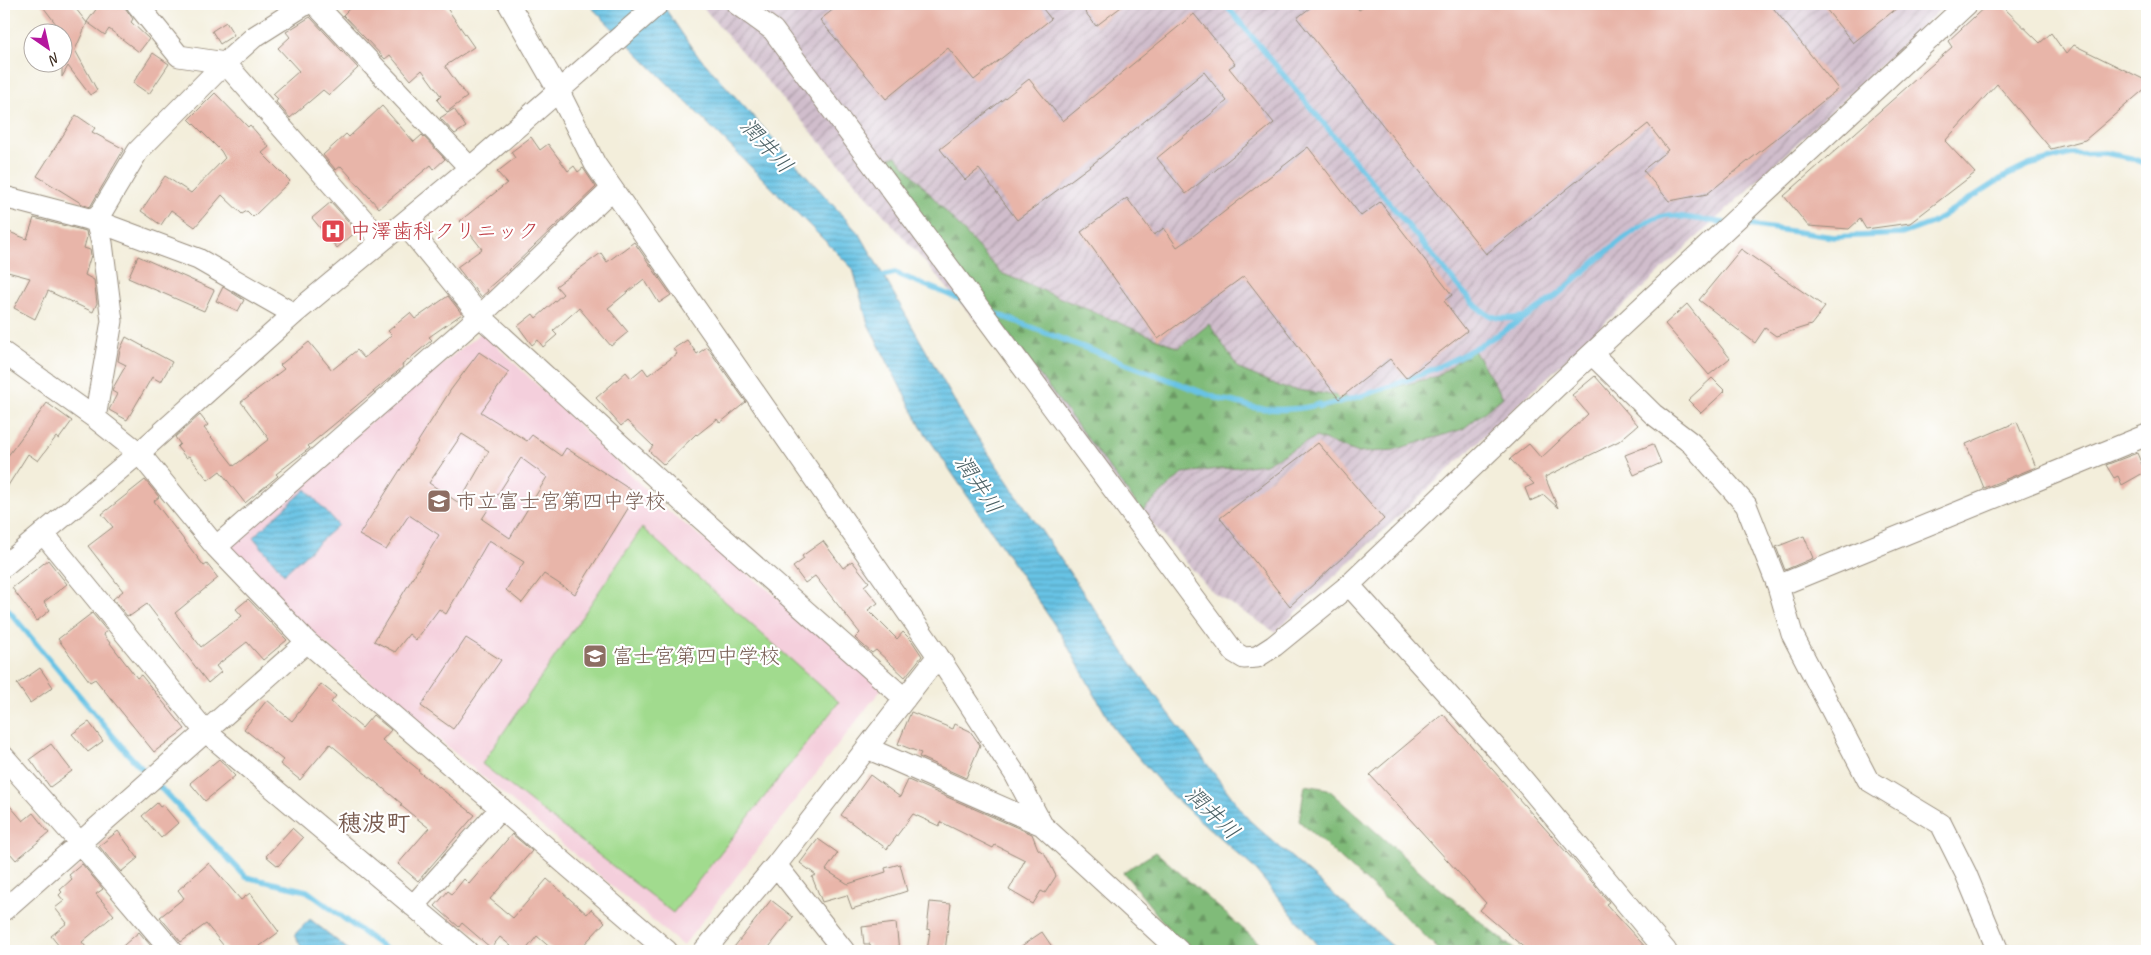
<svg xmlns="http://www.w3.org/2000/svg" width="2151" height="955" viewBox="0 0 2151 955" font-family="Caveat,'Klee One',sans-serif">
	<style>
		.built { fill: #f4cfdc }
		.industrial { fill: url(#industrial-furrows) }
		.grass { fill: #a1db8e; stroke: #6e8256 }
		.forest { fill: url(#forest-firs); stroke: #5e724c }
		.water { fill: url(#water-rules); stroke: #517682 }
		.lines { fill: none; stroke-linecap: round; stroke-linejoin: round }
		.stream { stroke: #67c3e5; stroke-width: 5.5 }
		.building { fill: #e8b5a9; fill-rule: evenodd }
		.minor-casing { stroke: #978c7c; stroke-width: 23 }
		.minor { stroke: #fff; stroke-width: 21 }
		.labels { text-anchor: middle; stroke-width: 4.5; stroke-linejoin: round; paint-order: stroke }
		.health-label { font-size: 21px; fill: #be3a42; stroke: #fff; text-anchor: start }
		.education-label { font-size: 21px; fill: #785e54; stroke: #fff; text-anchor: start }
		.water-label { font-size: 22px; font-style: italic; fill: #4a6064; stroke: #fff }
		.quarter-label { font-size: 24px; font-weight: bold; fill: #785b4f; stroke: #fff }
	</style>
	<defs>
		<pattern id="industrial-furrows" width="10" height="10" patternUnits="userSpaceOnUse" patternTransform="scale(1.25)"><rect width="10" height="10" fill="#d0bdcc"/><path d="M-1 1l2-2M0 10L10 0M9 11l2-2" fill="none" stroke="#aa9aa5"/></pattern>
		<pattern id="forest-firs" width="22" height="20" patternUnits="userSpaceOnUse" patternTransform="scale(1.25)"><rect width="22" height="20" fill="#80bb79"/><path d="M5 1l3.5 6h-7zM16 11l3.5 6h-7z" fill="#6a9863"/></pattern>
		<pattern id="water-rules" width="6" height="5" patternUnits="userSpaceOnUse" patternTransform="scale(1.25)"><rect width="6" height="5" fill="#67c3e5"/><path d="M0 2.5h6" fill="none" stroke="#569fb9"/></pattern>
	</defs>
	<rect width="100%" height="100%" fill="#fff"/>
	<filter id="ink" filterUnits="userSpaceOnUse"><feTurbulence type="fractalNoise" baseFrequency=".02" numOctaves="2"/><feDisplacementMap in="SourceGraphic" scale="10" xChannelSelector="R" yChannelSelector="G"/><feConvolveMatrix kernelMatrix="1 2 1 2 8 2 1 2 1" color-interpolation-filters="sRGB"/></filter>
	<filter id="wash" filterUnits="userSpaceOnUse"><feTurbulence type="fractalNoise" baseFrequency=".0096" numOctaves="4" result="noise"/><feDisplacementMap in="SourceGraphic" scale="20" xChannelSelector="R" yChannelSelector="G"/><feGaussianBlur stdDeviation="1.12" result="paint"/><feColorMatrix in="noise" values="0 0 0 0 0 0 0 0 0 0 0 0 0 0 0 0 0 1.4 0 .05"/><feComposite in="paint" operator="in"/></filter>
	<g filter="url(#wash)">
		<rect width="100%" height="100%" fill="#f3eedb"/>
		<path class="built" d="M 482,332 L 667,510 L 886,683 L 683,946 L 307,628 L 216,547 Z"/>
		<path class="industrial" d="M 700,4 L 1946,4 L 1275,632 L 1213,593 Z"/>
		<path class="grass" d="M 642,528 L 839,702 L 673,913 L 482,764 Z"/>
		<path class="forest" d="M 896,156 L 1001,273 L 1179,348 L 1209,324 L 1239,369 L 1284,388 L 1353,398 L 1438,376 L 1473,349 L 1503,397 L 1463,429 L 1394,450 L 1359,453 L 1316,437 L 1265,464 L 1183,473 L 1142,511 L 879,162 Z
			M 1305,785 L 1328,789 L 1431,881 L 1516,951 L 1440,951 L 1408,919 L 1299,821 Z
			M 1156,852 L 1268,951 L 1196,951 L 1171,932 L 1123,872 Z"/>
		<path class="water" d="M 588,4 L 662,4 L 694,51 L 861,236 L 963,416 L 1132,664 L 1249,820 L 1398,951 L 1322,951 L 1254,868 L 1169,793 L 1114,729 L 1062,636 L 921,427 L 868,324 L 853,269 Z
			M 306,489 L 338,525 L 284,574 L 253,537 Z
			M 310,919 L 350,951 L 304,951 L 294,935 Z"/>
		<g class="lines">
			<path class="stream" d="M 1225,4 L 1457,285 C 1478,308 1487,324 1521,317
				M 1740,224 L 1833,237 L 1902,234 L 1932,223 L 2002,178 L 2029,165 L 2070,154 L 2105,153 L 2131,158 L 2147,164
				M 874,278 L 895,273 L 967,302
				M 991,312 L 1222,400 C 1233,401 1242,404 1252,407 C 1270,411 1302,410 1319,404 L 1320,407 C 1384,392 1447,367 1502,332 C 1519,321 1537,310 1553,298 C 1581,277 1636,218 1669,215 L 1725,223
				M 4,605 L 128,754 L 246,877 L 307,891 L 388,951"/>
		</g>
		<g id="blocks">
			<path class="building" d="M 41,4 L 72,4 L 87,23 L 75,50 L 97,90 L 90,95 L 68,66 L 62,77 L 62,32 Z
				M 100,4 L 119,4 L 126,9 L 133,19 L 131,22 L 149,39 L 139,52 L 109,29 L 105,35 L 87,22 Z
				M 354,4 L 444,4 L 474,47 L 445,66 L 467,97 L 447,112 L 437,100 L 441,96 L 422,70 L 411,80 L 390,55 L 385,59 L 343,15 Z
				M 840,4 L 1039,4 L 1051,19 L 974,80 L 948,48 L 886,99 L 820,20 Z
				M 1079,4 L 1125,4 L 1096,26 Z
				M 1315,4 L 1354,4 L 1359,10 L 1368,4 L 1770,4 L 1838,89 L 1707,194 L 1669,201 L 1643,170 L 1668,150 L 1648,124 L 1486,254 L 1297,18 Z
				M 1822,4 L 1902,4 L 1853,43 Z
				M 1988,4 L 2000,4 L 2040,43 L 2051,33 L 2066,54 L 2074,45 L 2147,81 L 2147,87 L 2085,140 L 2051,149 L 1997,84 L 1945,141 L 1975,173 L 1910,223 L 1866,229 L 1860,219 L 1849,229 L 1808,226 L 1784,196 L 1952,47 L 1948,41 Z
				M 1194,14 L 1235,64 L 1229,68 L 1274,123 L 1186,194 L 1157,158 L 1227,101 L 1204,72 L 1094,163 L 1017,220 L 979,169 L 965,180 L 940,149 L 1029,79 L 1063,121 Z
				M 310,17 L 358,68 L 329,95 L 323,90 L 290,118 L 276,102 L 278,99 L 273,94 L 299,71 L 278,48 L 290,37 L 286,32 Z
				M 226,22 L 234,35 L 220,44 L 212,31 Z
				M 153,53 L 169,64 L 149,94 L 133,83 Z
				M 215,93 L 248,127 L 250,125 L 269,147 L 262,153 L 290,181 L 253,217 L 247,211 L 242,214 L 222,195 L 195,227 L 171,210 L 161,225 L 141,211 L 165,176 L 191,193 L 225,158 L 221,151 L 189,119 Z
				M 382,106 L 414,142 L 422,135 L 445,159 L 434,169 L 431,165 L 379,208 L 341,166 L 336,170 L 323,155 L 346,134 L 349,137 Z
				M 454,109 L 466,127 L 455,134 L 440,118 Z
				M 76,115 L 95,128 L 92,132 L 124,149 L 90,207 L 84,205 L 37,176 Z
				M 531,137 L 540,150 L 548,144 L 568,171 L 574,166 L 578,172 L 583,168 L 596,187 L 510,269 L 487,289 L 488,291 L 481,297 L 457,267 L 482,249 L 460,221 L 507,183 L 497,172 L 515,158 L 511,152 Z
				M 1308,147 L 1361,216 L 1380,202 L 1452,295 L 1444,301 L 1467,331 L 1406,378 L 1390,359 L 1339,399 L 1244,276 L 1158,339 L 1081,232 L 1127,198 L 1154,235 L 1164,228 L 1177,247 L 1193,236 Z
				M 331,202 L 357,231 L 337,248 L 312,218 Z
				M 34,218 L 86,231 L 87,237 L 84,248 L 90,250 L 91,255 L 85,275 L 94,280 L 97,303 L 93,312 L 48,291 L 35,319 L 14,308 L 30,278 L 4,271 L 4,230 L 27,239 Z
				M 634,242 L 671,295 L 659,303 L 644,279 L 608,308 L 628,332 L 611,346 L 579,308 L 553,331 L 557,335 L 543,347 L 538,340 L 532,345 L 518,326 L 533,314 L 536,318 L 563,294 L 556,286 L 601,253 L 607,262 Z
				M 1741,249 L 1825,307 L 1811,325 L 1776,336 L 1765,328 L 1755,343 L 1699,300 Z
				M 138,256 L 214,290 L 204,311 L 128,278 Z
				M 223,287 L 244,300 L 238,311 L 216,301 Z
				M 448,296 L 462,314 L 429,337 L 432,340 L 402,365 L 403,367 L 308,446 L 310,448 L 276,474 L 278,476 L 245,503 L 220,471 L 208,480 L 189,456 L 186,458 L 177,447 L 180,444 L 175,437 L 200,415 L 208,425 L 204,428 L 234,466 L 269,439 L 241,402 L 284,369 L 280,365 L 309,342 L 332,370 L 357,350 L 364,358 L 392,335 L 388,331 L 410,313 L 415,319 Z
				M 1687,304 L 1730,358 L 1709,375 L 1665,324 Z
				M 126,337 L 172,362 L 161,382 L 152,377 L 127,420 L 109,410 L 117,394 L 112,391 L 113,388 L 126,365 L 118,361 L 120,350 Z
				M 687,340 L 697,354 L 707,347 L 746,402 L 720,423 L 717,419 L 697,435 L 696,434 L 664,465 L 649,451 L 653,446 L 627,421 L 621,426 L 596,398 L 626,372 L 631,378 L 643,368 L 648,375 L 677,354 L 673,349 Z
				M 479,352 L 509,372 L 481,412 L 527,441 L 532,435 L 561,456 L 566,448 L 637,494 L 575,594 L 544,574 L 522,603 L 506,590 L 524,562 L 489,540 L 446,614 L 439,609 L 416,640 L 409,634 L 395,652 L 374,641 L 439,535 L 409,515 L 386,550 L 359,535 L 450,391 ZM 462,434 L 489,451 L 459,503 L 429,483 ZM 521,458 L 547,477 L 510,538 L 482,519 Z
				M 1595,376 L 1638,425 L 1619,441 L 1545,477 L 1558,508 L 1544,495 L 1530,501 L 1525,488 L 1534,484 L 1510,459 L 1529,444 L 1541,458 L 1588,414 L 1572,395 Z
				M 1712,378 L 1725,391 L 1701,413 L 1688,400 Z
				M 47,403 L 72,421 L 59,439 L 56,437 L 38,461 L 28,454 L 4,492 L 4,461 Z
				M 2017,422 L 2036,467 L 1984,488 L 1966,444 Z
				M 1318,443 L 1384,519 L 1290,606 L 1220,518 Z
				M 1653,444 L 1661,463 L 1634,475 L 1625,455 Z
				M 2137,453 L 2145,472 L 2122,485 L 2118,476 L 2114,478 L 2106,465 Z
				M 145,480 L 159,497 L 154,501 L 204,566 L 207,564 L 218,578 L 175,613 L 201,647 L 242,616 L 236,609 L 248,599 L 287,640 L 263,660 L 247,642 L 216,666 L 221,672 L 208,683 L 147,604 L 130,616 L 129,615 L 127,616 L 113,599 L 123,591 L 88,546 L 113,527 L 102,514 Z
				M 1804,536 L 1813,558 L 1785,570 L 1776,547 Z
				M 823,541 L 843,568 L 852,561 L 869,582 L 864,586 L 878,603 L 868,610 L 897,639 L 903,632 L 912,641 L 922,656 L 905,677 L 876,650 L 872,653 L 855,638 L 860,633 L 815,576 L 805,583 L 793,567 L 804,559 L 802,556 Z
				M 48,560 L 67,584 L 44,602 L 50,610 L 37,621 L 12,588 Z
				M 92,613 L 107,631 L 103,634 L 137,678 L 141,675 L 185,729 L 154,752 L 95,679 L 90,682 L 58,639 Z
				M 466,638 L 501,660 L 453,729 L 421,706 Z
				M 40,668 L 53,687 L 30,703 L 17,684 Z
				M 321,684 L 336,696 L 331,702 L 362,728 L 373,715 L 391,730 L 382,740 L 419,770 L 418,771 L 475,815 L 418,881 L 398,864 L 429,828 L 400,805 L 402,804 L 330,744 L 300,780 L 280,764 L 283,760 L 244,729 L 267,700 L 292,721 Z
				M 911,712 L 953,729 L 955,724 L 970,731 L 980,745 L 966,778 L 919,757 L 921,753 L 898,744 Z
				M 1443,714 L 1575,862 L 1609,902 L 1606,904 L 1649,951 L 1528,951 L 1480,910 L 1486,903 L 1370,775 Z
				M 89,722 L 103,741 L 88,752 L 72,734 Z
				M 51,744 L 72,771 L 50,787 L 30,759 Z
				M 219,759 L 235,776 L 205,801 L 190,783 Z
				M 870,775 L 900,797 L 908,780 L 1032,834 L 1038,849 L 1045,854 L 1056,876 L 1045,893 L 1041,891 L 1033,904 L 1009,890 L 1025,860 L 995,845 L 993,848 L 941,822 L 939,826 L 913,814 L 887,849 L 841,815 Z
				M 4,799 L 23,821 L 33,813 L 49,833 L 16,860 L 4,846 Z
				M 157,803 L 160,807 L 163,805 L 178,823 L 161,838 L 142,816 Z
				M 292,828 L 303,838 L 278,866 L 266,856 Z
				M 118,831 L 138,858 L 121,872 L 99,846 Z
				M 512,834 L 532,851 L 490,899 L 513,918 L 547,879 L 587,914 L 591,909 L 605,922 L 578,951 L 554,951 L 537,936 L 525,951 L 517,951 L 500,937 L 491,948 L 462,923 L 459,927 L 435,906 L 448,891 L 452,894 L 464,879 L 469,884 Z
				M 818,839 L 838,853 L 826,870 L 848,884 L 886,872 L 885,868 L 900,864 L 907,891 L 852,909 L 847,895 L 822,902 L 812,877 L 816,875 L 800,863 Z
				M 209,863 L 241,900 L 250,893 L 279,932 L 253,951 L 228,951 L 206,924 L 181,942 L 160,917 L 184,898 L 178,890 Z
				M 82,864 L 103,889 L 96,894 L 114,915 L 82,942 L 89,951 L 63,951 L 51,936 L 67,923 L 55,908 L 64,901 L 59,895 L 62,892 L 60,890 L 72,879 L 69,875 Z
				M 771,900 L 793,917 L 766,951 L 731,951 Z
				M 930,902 L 951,904 L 945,951 L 927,951 L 930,930 L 927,929 Z
				M 896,923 L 899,951 L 871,951 L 870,944 L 864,944 L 862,927 Z
				M 139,932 L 152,947 L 147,951 L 117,951 Z
				M 1042,932 L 1055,951 L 1014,951 Z"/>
		</g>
	</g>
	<g filter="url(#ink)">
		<use href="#blocks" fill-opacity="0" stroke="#978c7c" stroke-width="1"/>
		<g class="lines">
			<g class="minor-casing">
				<path id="minor" d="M 137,4 L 179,56 L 225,63 L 254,37 L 306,4
					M 315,4 L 470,168
					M 509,4 L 558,90 L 595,164 L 938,656 L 1015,774 L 1042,825 L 1179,951
					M 737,4 L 773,30 L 1234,652 L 1244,658 L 1257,657 L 1274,646 L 1349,585 L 1555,388 L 1967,4
					M 4,197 L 96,221 L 198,259 L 294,314
					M 404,223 L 480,316 L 687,506 L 905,699
					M 4,353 L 95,418 L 139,453 L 216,547 L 307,642 L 667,951
					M 1592,354 L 1653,414 L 1691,443 L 1746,505 L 1778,586 L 1792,634 L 1868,780 L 1941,824 L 1966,874 L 1998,951
					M 95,418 L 112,321 L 102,243 L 96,221 L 138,151 L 225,63 L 381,240
					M 43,533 L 205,731 L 467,951
					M 216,547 L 480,316 L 612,189
					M 4,566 L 139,453 L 294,314 L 470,168 L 658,4
					M 1349,585 L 1505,758 L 1666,951
					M 1778,586 L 2147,435
					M 867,748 L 1042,825
					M 4,757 L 80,843 L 172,951
					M 776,865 L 844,951
					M 413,906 L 501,808
					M 4,910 L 307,642
					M 704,951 L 776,865 L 938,656"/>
			</g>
			<use href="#minor" class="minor"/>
		</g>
	</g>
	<defs>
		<g id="hospital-square" transform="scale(1.25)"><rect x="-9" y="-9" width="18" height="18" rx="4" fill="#e0444e" stroke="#fff"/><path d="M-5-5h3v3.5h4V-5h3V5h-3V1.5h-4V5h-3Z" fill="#fff"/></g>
		<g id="school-square" transform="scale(1.25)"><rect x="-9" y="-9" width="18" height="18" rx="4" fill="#8d6e63" stroke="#fff"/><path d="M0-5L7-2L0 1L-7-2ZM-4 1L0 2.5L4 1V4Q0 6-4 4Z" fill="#fff"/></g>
	</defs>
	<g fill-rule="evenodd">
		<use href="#hospital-square" x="333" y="231"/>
		<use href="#school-square" x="439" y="501"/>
		<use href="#school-square" x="595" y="656"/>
	</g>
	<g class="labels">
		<g class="health-label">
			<text x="350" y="238">中澤歯科クリニック</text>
		</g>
		<g class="education-label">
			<text x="456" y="508">市立富士宮第四中学校</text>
			<text x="612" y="663">富士宮第四中学校</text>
		</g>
		<g class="water-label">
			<text transform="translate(767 145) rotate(47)" y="8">潤井川</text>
			<text transform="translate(979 484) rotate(56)" y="8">潤井川</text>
			<text transform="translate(1213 812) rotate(44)" y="8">潤井川</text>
		</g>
		<g class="quarter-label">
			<text x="374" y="831">穂波町</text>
		</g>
	</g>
	<rect width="2151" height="955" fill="none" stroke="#fff" stroke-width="20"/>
	<g transform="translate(48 48) rotate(146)"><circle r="24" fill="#ffffff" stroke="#b1aaa5"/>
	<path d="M0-4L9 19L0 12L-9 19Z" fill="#b5179e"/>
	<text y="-8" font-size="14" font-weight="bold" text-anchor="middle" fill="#3b2a1e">N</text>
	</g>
</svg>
